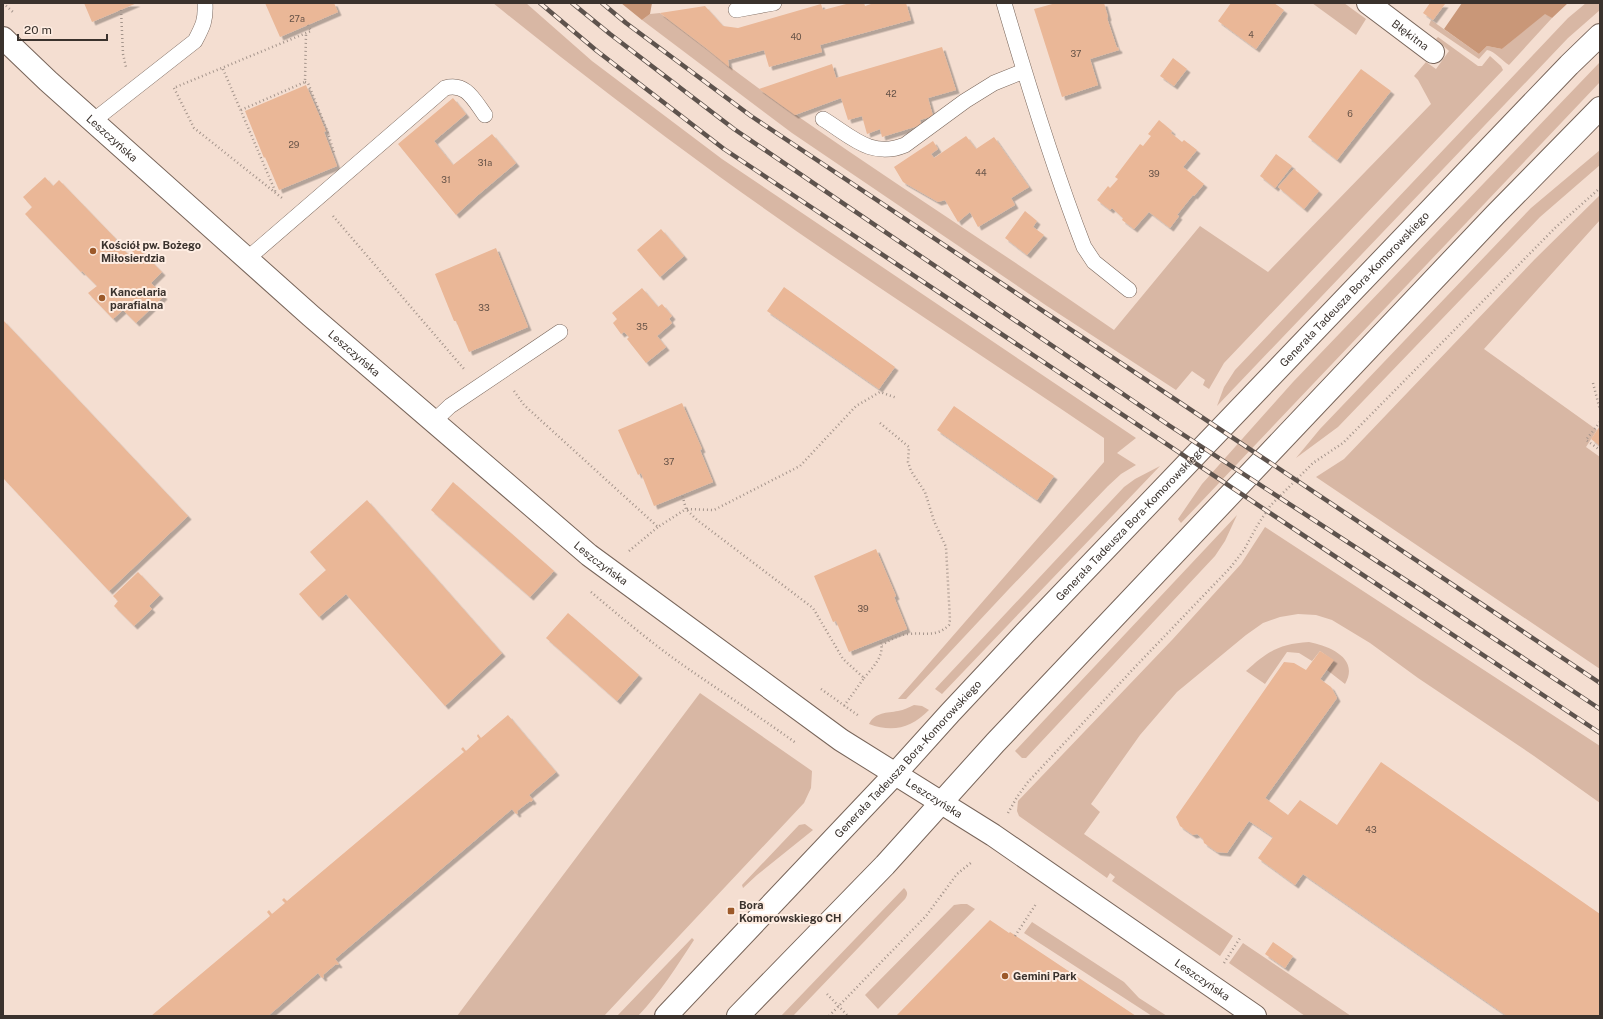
<svg xmlns="http://www.w3.org/2000/svg" width="1603" height="1019" viewBox="0 0 1603 1019" font-family="'Public Sans',sans-serif">
	<style>
		.green { fill: #d8b7a4 }
		.forest { fill: #c99778 }
		.building { fill: #eab797; filter: url(#shadow) }
		.lines { fill: none; stroke-linecap: round; stroke-linejoin: round }
		.service-casing { stroke: #78655a; stroke-width: 16 }
		.minor-casing { stroke: #78655a; stroke-width: 24 }
		.secondary-casing { stroke: #78655a; stroke-width: 24 }
		.path { stroke: #a4948b; stroke-width: 2.5; stroke-dasharray: 1 3; stroke-linecap: butt }
		.service { stroke: #fff; stroke-width: 15 }
		.minor { stroke: #fff; stroke-width: 22 }
		.secondary { stroke: #fff; stroke-width: 22 }
		.rail-casing { stroke: #5e534d; stroke-width: 4.5 }
		.rail { stroke: #feede2; stroke-width: 3; stroke-dasharray: 9; stroke-linecap: butt }
		.poi-dot { fill: #9c5929; stroke: #feede2; stroke-width: 1.5 }
		.labels { text-anchor: middle; stroke-width: 4; stroke-linejoin: round; paint-order: stroke }
		.number-label { font-size: 9px; fill: #665348 }
		.street-label { font-size: 11px; fill: #3a322d; stroke: #feede2 }
		.poi-label { font-size: 11px; font-weight: bold; fill: #3a322d; stroke: #feede2; text-anchor: start }
	</style>
	<defs>
		<filter id="shadow"><feDropShadow dx="3.5" dy="3.5" stdDeviation="0" flood-color="#0004"/></filter>
	</defs>
	<rect width="100%" height="100%" fill="#f4ded1"/>
	<path class="green" d="M 493,3 L 526,3 L 592,61 L 722,159 L 1136,438 L 1117,453 L 1136,465 L 1121,474 L 1108,486 L 1008,590 L 906,699 L 898,699 L 1104,462 L 1104,438 C 976,351 846,268 720,177 C 643,121 567,63 493,3 Z
		M 1312,3 L 1344,3 L 1366,19 L 1356,35 Z
		M 1586,3 L 1600,3 L 1600,10 L 1568,38 L 1217,406 L 1224,387 L 1235,370 L 1568,18 Z
		M 660,13 C 705,47 749,83 796,115 C 901,188 1009,257 1114,330 L 1200,226 L 1268,272 L 1431,104 L 1418,80 L 1414,76 L 1426,62 L 1436,69 L 1449,51 L 1436,39 L 1438,37 L 1478,66 L 1482,66 L 1490,56 L 1501,66 L 1503,70 L 1224,363 L 1209,389 L 1203,385 L 1205,380 L 1192,371 L 1176,390 L 1047,306 L 792,133 L 642,20 L 650,14 Z
		M 1545,13 L 1552,18 L 1509,65 C 1502,61 1495,51 1487,50 L 1479,59 L 1429,25 L 1431,20 L 1479,54 L 1487,46 L 1502,49 Z
		M 1600,62 L 1600,82 L 1181,523 L 1178,519 L 1202,484 L 1293,382 Z
		M 1600,150 L 1600,165 L 1540,217 L 1338,427 L 1296,458 L 1320,429 L 1531,208 Z
		M 1600,195 L 1600,220 L 1484,349 L 1597,430 L 1586,447 L 1600,457 L 1600,669 L 1316,477 L 1344,459 L 1535,259 Z
		M 1160,466 L 942,694 L 935,689 L 1124,487 L 1135,479 Z
		M 1237,515 L 1225,541 L 1215,556 L 1026,758 L 1022,758 L 1015,751 Z
		M 1265,527 L 1600,746 L 1600,803 L 1534,756 L 1418,678 L 1370,643 L 1332,620 L 1316,615 L 1298,614 L 1280,617 L 1263,623 L 1246,635 L 1177,692 L 1140,735 L 1091,804 L 1100,812 L 1084,834 L 1233,936 L 1220,956 L 1112,881 L 1115,877 L 1110,873 L 1107,878 L 1019,816 L 1017,811 L 1018,801 L 1172,640 L 1241,564 Z
		M 1309,642 C 1329,646 1360,658 1345,684 L 1327,670 L 1333,660 L 1320,651 L 1312,661 L 1299,653 L 1287,652 L 1265,684 L 1246,671 C 1268,651 1279,644 1309,642 Z
		M 700,693 L 812,771 L 811,788 L 804,803 L 604,1016 L 457,1016 Z
		M 914,705 L 922,706 L 929,710 C 911,728 893,733 869,724 C 875,712 887,713 898,711 C 904,710 909,707 914,705 Z
		M 805,824 L 813,830 L 757,875 L 743,888 L 742,885 L 799,825 Z
		M 904,888 C 908,892 908,894 905,899 L 793,1016 L 781,1016 Z
		M 961,904 L 967,904 L 975,909 L 878,1009 L 865,995 L 954,905 Z
		M 1032,922 L 1124,982 L 1139,998 L 1167,1016 L 1152,1016 L 1024,933 Z
		M 692,938 L 694,940 C 677,966 660,993 638,1016 L 617,1016 Z
		M 1243,943 L 1351,1016 L 1305,1016 L 1229,963 Z"/>
	<path class="forest" d="M 621,3 L 652,3 L 650,14 L 642,20 Z
		M 1462,3 L 1568,3 L 1552,18 L 1545,14 L 1502,49 L 1487,46 L 1479,54 L 1444,29 Z"/>
	<path class="building" d="M 84,3 L 137,3 L 92,22 Z
		M 265,3 L 334,3 L 338,12 L 280,37 Z
		M 850,3 L 864,3 L 865,6 L 874,3 L 906,3 L 911,20 L 820,45 L 822,52 L 769,67 L 764,50 L 728,60 L 729,67 L 706,48 L 660,13 L 705,6 L 723,26 L 738,28 L 821,4 L 823,10 Z
		M 1056,3 L 1104,3 L 1108,17 L 1107,18 L 1117,48 L 1118,47 L 1119,50 L 1090,59 L 1098,85 L 1062,97 L 1034,9 Z
		M 1231,3 L 1274,3 L 1284,10 L 1256,49 L 1218,21 Z
		M 1430,3 L 1445,4 L 1433,20 L 1423,13 Z
		M 942,47 L 956,90 L 928,98 L 933,116 L 920,120 L 921,125 L 882,137 L 880,129 L 867,134 L 862,116 L 848,120 L 841,98 L 795,115 L 759,89 L 832,64 L 836,78 Z
		M 1173,58 L 1187,69 L 1174,86 L 1160,76 Z
		M 1361,69 L 1391,91 L 1337,160 L 1308,137 Z
		M 306,85 L 326,131 L 324,132 L 337,166 L 279,190 L 265,157 L 264,158 L 245,111 Z
		M 453,98 L 466,114 L 434,141 L 453,165 L 492,134 L 516,163 L 478,195 L 456,215 L 398,144 Z
		M 1159,120 L 1172,131 L 1171,133 L 1182,142 L 1184,140 L 1197,150 L 1183,167 L 1204,184 L 1194,196 L 1193,195 L 1177,215 L 1179,216 L 1170,228 L 1149,212 L 1134,229 L 1122,220 L 1123,218 L 1112,208 L 1110,210 L 1097,200 L 1108,186 L 1110,188 L 1118,179 L 1115,177 L 1140,144 L 1143,146 L 1151,136 L 1148,134 Z
		M 966,136 L 976,149 L 994,137 L 1029,187 L 1011,198 L 1015,205 L 978,227 L 970,212 L 958,222 L 945,200 L 938,202 L 903,182 L 894,167 L 933,141 L 938,149 L 931,154 L 934,158 Z
		M 1276,154 L 1292,166 L 1275,188 L 1260,176 Z
		M 1294,169 L 1319,191 L 1304,209 L 1278,187 Z
		M 45,177 L 53,186 L 59,180 L 116,239 L 115,241 L 129,255 L 137,247 L 162,272 L 151,283 L 164,296 L 136,323 L 123,310 L 113,319 L 88,293 L 97,286 L 82,271 L 81,272 L 25,214 L 32,207 L 23,197 Z
		M 1025,211 L 1037,221 L 1033,227 L 1044,235 L 1027,255 L 1005,238 Z
		M 661,229 L 684,256 L 660,277 L 637,250 Z
		M 496,248 L 528,327 L 469,352 L 456,321 L 454,321 L 435,274 Z
		M 784,287 L 895,367 L 879,389 L 767,311 Z
		M 642,288 L 658,307 L 662,304 L 672,316 L 669,319 L 672,323 L 657,336 L 666,347 L 646,363 L 627,339 L 629,337 L 624,332 L 621,334 L 613,323 L 617,319 L 612,313 Z
		M 3,320 L 188,516 L 109,591 L 3,478 Z
		M 682,403 L 702,449 L 700,450 L 713,482 L 654,506 L 641,473 L 638,475 L 618,430 Z
		M 954,406 L 1054,476 L 1037,500 L 937,430 Z
		M 1600,426 L 1600,446 L 1591,439 Z
		M 453,482 L 554,571 L 530,597 L 431,510 Z
		M 367,500 L 502,653 L 445,706 L 346,594 L 319,617 L 299,594 L 326,570 L 310,552 Z
		M 876,549 L 896,596 L 894,597 L 907,629 L 849,652 L 836,621 L 833,622 L 814,576 Z
		M 138,572 L 160,595 L 149,606 L 152,609 L 134,626 L 114,606 L 118,601 L 113,596 Z
		M 568,613 L 639,675 L 617,701 L 546,638 Z
		M 1320,651 L 1334,660 L 1320,679 L 1331,687 L 1337,698 L 1265,798 L 1288,815 L 1300,800 L 1337,825 L 1381,762 L 1600,914 L 1600,1016 L 1507,1016 L 1303,874 L 1295,885 L 1258,858 L 1273,837 L 1249,821 L 1227,853 L 1217,852 L 1204,843 L 1203,839 L 1197,834 L 1193,835 L 1180,826 L 1176,817 L 1284,662 L 1294,663 L 1306,670 Z
		M 508,715 L 556,772 L 529,795 L 533,800 L 531,802 L 530,801 L 517,811 L 518,813 L 516,814 L 512,809 L 335,959 L 339,964 L 337,965 L 336,964 L 323,975 L 324,977 L 322,978 L 318,973 L 268,1016 L 151,1016 L 270,916 L 267,912 L 269,910 L 272,914 L 285,903 L 282,900 L 284,898 L 287,901 L 464,752 L 461,749 L 463,747 L 466,751 L 479,739 L 477,736 L 478,734 L 481,738 Z
		M 990,920 L 1009,933 L 1010,932 L 1136,1016 L 896,1016 Z
		M 1273,942 L 1293,956 L 1285,968 L 1265,954 Z"/>
	<g class="lines">
		<g class="service-casing">
			<path id="service" d="M 1004,3 C 1028,85 1053,167 1084,247 L 1094,262 L 1129,290
				M 736,10 L 774,3
				M 823,119 C 851,136 871,159 905,145 L 965,101 L 994,83 L 1024,71
				M 93,121 L 195,41 C 203,26 206,20 205,3
				M 247,259 L 445,88 C 466,82 474,100 485,115
				M 433,422 L 450,406 L 560,332"/>
		</g>
		<g class="minor-casing">
			<g id="minor">
				<path id="s1" d="M 1368,3 L 1433,52"/>
				<path id="s2" d="M 3,38 L 48,81 L 311,316 L 589,555 L 841,740 L 993,835 L 1255,1016"/>
			</g>
		</g>
		<g class="secondary-casing">
			<g id="secondary">
				<path id="s3" d="M 666,1016 L 895,774 L 950,713 L 1025,633 L 1569,65 L 1600,35"/>
				<path d="M 738,1016 L 885,865 L 995,743 L 1495,215 L 1600,108"/>
			</g>
		</g>
		<path class="path" d="M 3,3 L 13,12
			M 121,10 L 123,54 L 126,67
			M 223,69 L 276,193
			M 305,82 L 308,83 L 328,133 L 334,153
			M 176,87 L 311,31 L 308,25
			M 174,88 L 194,128 L 282,198
			M 241,110 L 305,82 L 306,33
			M 333,216 L 464,369
			M 1593,383 L 1600,410
			M 514,391 L 524,405 L 658,527 L 686,509 L 682,494
			M 1600,422 L 1586,440 L 1600,450
			M 880,423 L 909,447 L 908,462 L 911,471 L 925,492 L 934,521 L 946,547 L 950,620 L 949,625 C 936,638 924,632 908,634 C 898,635 890,640 882,645
			M 629,551 L 658,527
			M 591,592 C 623,619 655,646 690,670 C 725,694 761,718 796,743
			M 864,678 C 873,667 886,655 880,640
			M 821,689 L 859,716
			M 844,706 L 864,678 L 843,659 L 813,608 L 697,520 L 686,509 L 714,510 L 800,466 L 856,406 L 880,392 L 897,398
			M 1008,813 L 1017,797 L 1028,782 L 1136,666 L 1230,568 L 1244,550 L 1257,526 L 1270,506 L 1313,463 L 1343,443 L 1555,228 L 1600,188
			M 1015,936 L 1036,904
			M 1224,963 L 1240,938
			M 827,994 L 848,1016
			M 829,1016 L 926,916 L 957,874 L 972,862"/>
		<use href="#service" class="service"/>
		<use href="#minor" class="minor"/>
		<use href="#secondary" class="secondary"/>
		<g class="rail-casing">
			<path id="rail" d="M 540,3 L 597,51 L 724,149 L 1600,733
				M 572,3 L 610,34 L 734,129 L 1170,426 L 1421,590 L 1600,709
				M 602,3 L 626,23 L 751,116 L 1600,683"/>
		</g>
		<use href="#rail" class="rail"/>
	</g>
	<g class="poi-dot">
		<circle cx="93" cy="251" r="4"/>
		<circle cx="102" cy="298" r="4"/>
		<rect x="727" y="907" width="8" height="8" rx="2"/>
		<circle cx="1005" cy="976" r="4"/>
	</g>
	<g class="labels">
		<g class="number-label">
			<text x="297" y="22">27a</text>
			<text x="1251" y="38">4</text>
			<text x="796" y="40">40</text>
			<text x="1076" y="57">37</text>
			<text x="891" y="97">42</text>
			<text x="1350" y="117">6</text>
			<text x="294" y="148">29</text>
			<text x="485" y="166">31a</text>
			<text x="981" y="176">44</text>
			<text x="1154" y="177">39</text>
			<text x="446" y="183">31</text>
			<text x="484" y="311">33</text>
			<text x="642" y="330">35</text>
			<text x="669" y="465">37</text>
			<text x="863" y="612">39</text>
			<text x="1371" y="833">43</text>
		</g>
		<g class="street-label">
			<text dy="4" stroke="none"><textPath href="#s1" startOffset="53">Błękitna</textPath></text>
			<text dy="4" stroke="none"><textPath href="#s2" startOffset="148">Leszczyńska</textPath></text>
			<text dy="4" stroke="none"><textPath href="#s3" startOffset="1001">Generała Tadeusza Bora-Komorowskiego</textPath></text>
			<text dy="4" stroke="none"><textPath href="#s2" startOffset="472">Leszczyńska</textPath></text>
			<text dy="4" stroke="none"><textPath href="#s3" startOffset="677">Generała Tadeusza Bora-Komorowskiego</textPath></text>
			<text dy="4" stroke="none"><textPath href="#s2" startOffset="796">Leszczyńska</textPath></text>
			<text dy="4" stroke="none"><textPath href="#s3" startOffset="353">Generała Tadeusza Bora-Komorowskiego</textPath></text>
			<text dy="4" stroke="none"><textPath href="#s2" startOffset="1204">Leszczyńska</textPath></text>
			<text dy="4" stroke="none"><textPath href="#s2" startOffset="1528">Leszczyńska</textPath></text>
		</g>
		<g class="poi-label">
			<text x="101" y="249">Kościół pw. Bożego<tspan x="101" dy="13">Miłosierdzia</tspan></text>
			<text x="110" y="296">Kancelaria<tspan x="110" dy="13">parafialna</tspan></text>
			<text x="739" y="909">Bora<tspan x="739" dy="13">Komorowskiego CH</tspan></text>
			<text x="1013" y="980">Gemini Park</text>
		</g>
	</g>
	<rect width="1603" height="1019" fill="none" stroke="#3a322d" stroke-width="8"/>
	<path d="M18 34v6h89v-6" fill="none" stroke="#3a322d" stroke-width="2"/>
	<text x="24" y="34" font-size="12" fill="#3a322d" stroke="#feede2" stroke-width="3" paint-order="stroke">20 m</text>
</svg>
